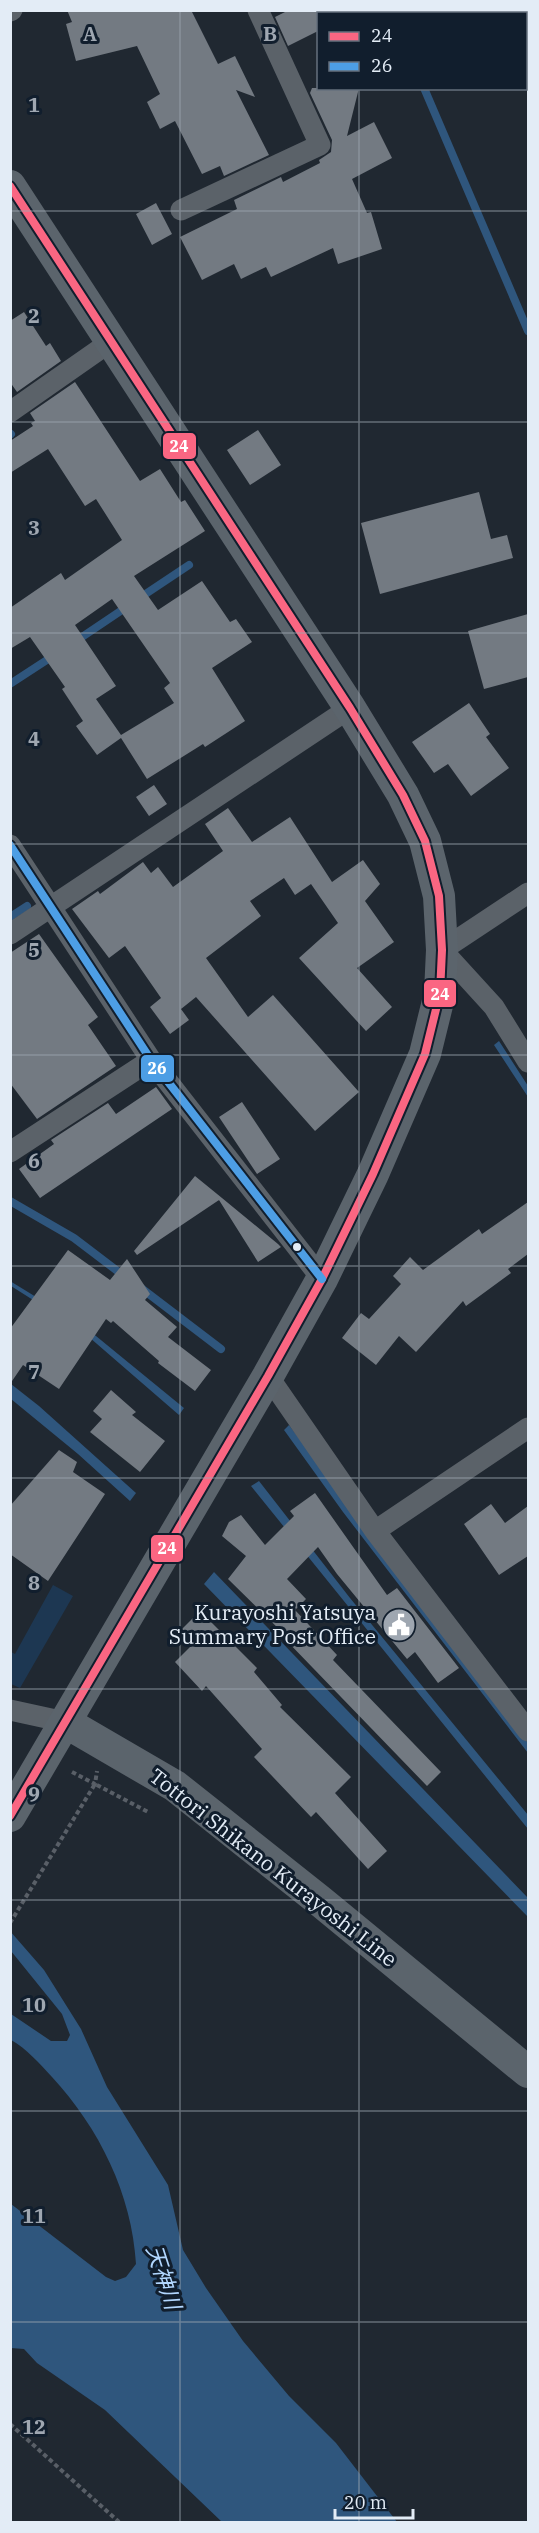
<svg xmlns="http://www.w3.org/2000/svg" width="539" height="2533" viewBox="0 0 539 2533" font-family="'IBM Plex Serif','Noto Sans JP',serif">
	<style>
		.green { fill: #1d3752 }
		.water { fill: #2f567d }
		.lines { fill: none; stroke-linecap: round; stroke-linejoin: round }
		.stream { stroke: #2f567d; stroke-width: 8 }
		.building { fill: #737a82; fill-rule: evenodd }
		.path { stroke: #595f67; stroke-width: 4; stroke-dasharray: 4.5 3; stroke-linecap: butt }
		.street { stroke: #5b6269; stroke-width: 21 }
		.primary { stroke: #5b646c; stroke-width: 32 }
		.bus-1-casing { stroke: #111e2d; stroke-width: 12 }
		.bus-2-casing { stroke: #111e2d; stroke-width: 12 }
		.bus-1 { stroke: #fa6682; stroke-width: 8 }
		.bus-2 { stroke: #4d9ee5; stroke-width: 8 }
		.grid { fill: none; stroke: #9fa7b1; stroke-width: 1.5; stroke-opacity: 0.55 }
		.bus-dot { fill: #e3ecf6; stroke: #111e2d; stroke-width: 2 }
		.labels { text-anchor: middle; stroke-width: 6; stroke-linejoin: round; paint-order: stroke }
		.poi-label { font-size: 21px; fill: #e3ecf6; stroke: #111e2d; text-anchor: end }
		.street-label { font-size: 21px; fill: #e3ecf6; stroke: #111e2d }
		.water-label { font-size: 22px; font-style: italic; fill: #b2d7ff; stroke: #111e2d }
		.grid-label { font-size: 20px; text-anchor: middle; font-weight: bold; fill: #9fa7b1; stroke: #111e2d; stroke-width: 6; stroke-linejoin: round; paint-order: stroke }
		.line-badge { stroke: #111e2d; stroke-width: 2 }
		.badge-label { font-size: 16px; text-anchor: middle; font-weight: bold; fill: #fff }
	</style>
	<rect width="100%" height="100%" fill="#202831"/>
	<path class="green" d="M 53,1585 L 73,1596 L 20,1688 L 11,1684 L 11,1652 L 15,1654 Z"/>
	<path class="water" d="M 499,1041 L 528,1086 L 528,1097 L 494,1045 Z
		M 10,1281 L 85,1327 L 184,1408 L 179,1415 L 82,1331 L 11,1286 Z
		M 11,1384 L 39,1406 L 136,1493 L 130,1501 L 78,1454 L 11,1399 Z
		M 289,1425 L 528,1743 L 528,1753 L 343,1512 L 284,1430 Z
		M 259,1481 L 350,1598 L 528,1815 L 528,1829 L 251,1486 Z
		M 214,1572 L 528,1898 L 528,1917 L 204,1584 Z
		M 10,1931 L 44,1970 L 81,2029 L 107,2087 L 168,2185 L 183,2250 L 206,2288 L 243,2341 L 289,2396 L 336,2443 L 397,2522 L 222,2522 L 105,2410 L 37,2363 L 24,2349 L 11,2348 L 11,2204 L 106,2277 L 115,2281 L 126,2277 L 136,2264 C 132,2194 99,2128 52,2077 C 39,2063 27,2049 11,2040 L 11,2014 L 51,2041 L 67,2041 L 70,2035 L 62,2014 L 11,1951 Z"/>
	<g class="lines">
		<path class="stream" d="M 391,10 L 392,14
			M 424,88 L 528,331
			M 10,435 L 11,434
			M 138,599 L 189,565
			M 76,641 L 128,606
			M 10,684 L 53,656
			M 10,917 L 27,906
			M 10,1201 L 74,1238 L 124,1276
			M 141,1288 L 221,1349"/>
	</g>
	<path class="building" d="M 67,10 L 191,10 L 218,64 L 235,56 L 255,97 L 236,90 L 269,155 L 224,176 L 220,166 L 202,174 L 175,121 L 160,129 L 147,102 L 160,94 L 137,46 L 76,61 L 66,24 L 72,22 Z
		M 289,10 L 318,10 L 318,31 L 288,46 L 275,17 Z
		M 312,88 L 359,88 L 347,136 L 374,122 L 392,158 L 352,179 L 367,213 L 371,212 L 382,249 L 338,264 L 333,248 L 271,277 L 266,267 L 241,279 L 234,264 L 202,280 L 180,237 L 237,209 L 234,200 L 281,177 L 283,182 L 320,163 L 319,160 L 331,152 L 332,140 L 310,93 Z
		M 156,203 L 172,234 L 152,245 L 136,214 Z
		M 24,312 L 46,346 L 50,343 L 61,361 L 17,392 L 10,382 L 10,321 Z
		M 75,382 L 140,481 L 160,469 L 181,502 L 185,500 L 205,531 L 134,576 L 158,610 L 202,581 L 230,622 L 236,619 L 252,642 L 212,668 L 245,721 L 205,747 L 203,744 L 147,779 L 121,738 L 97,755 L 76,726 L 83,721 L 62,689 L 65,687 L 30,637 L 10,649 L 10,608 L 61,573 L 65,580 L 122,540 L 96,499 L 85,506 L 48,449 L 10,473 L 10,441 L 33,426 L 31,423 L 35,421 L 30,413 ZM 112,599 L 170,683 L 164,688 L 174,703 L 121,735 L 96,699 L 116,686 L 75,625 Z
		M 258,430 L 281,465 L 250,485 L 227,450 Z
		M 479,492 L 491,539 L 507,535 L 513,558 L 380,594 L 361,523 Z
		M 528,614 L 528,677 L 484,689 L 468,631 Z
		M 469,703 L 490,734 L 486,737 L 509,768 L 471,796 L 448,764 L 434,773 L 412,742 Z
		M 154,785 L 167,804 L 149,816 L 136,797 Z
		M 228,808 L 252,842 L 290,817 L 332,882 L 363,860 L 380,884 L 365,901 L 394,942 L 357,968 L 392,1007 L 366,1031 L 299,958 L 338,923 L 311,884 L 295,895 L 284,878 L 250,901 L 261,916 L 206,958 L 248,1017 L 273,995 L 359,1092 L 315,1131 L 196,997 L 181,1009 L 189,1020 L 170,1034 L 150,1007 L 161,998 L 125,946 L 109,958 L 72,909 L 98,891 L 100,894 L 143,862 L 151,873 L 158,867 L 173,887 L 223,851 L 205,824 Z
		M 39,934 L 98,1017 L 88,1025 L 116,1066 L 37,1119 L 10,1083 L 10,953 Z
		M 156,1087 L 172,1109 L 40,1198 L 19,1169 L 54,1144 L 51,1140 L 108,1103 L 116,1114 Z
		M 242,1102 L 280,1159 L 257,1174 L 219,1117 Z
		M 195,1176 L 222,1198 L 137,1255 L 134,1251 Z
		M 222,1198 L 278,1244 L 281,1247 L 258,1262 L 219,1200 Z
		M 528,1202 L 528,1254 L 508,1269 L 511,1273 L 466,1306 L 463,1301 L 416,1352 L 399,1336 L 376,1365 L 342,1338 L 361,1313 L 369,1319 L 401,1284 L 393,1276 L 410,1257 L 423,1270 L 479,1229 L 482,1234 Z
		M 68,1250 L 110,1280 L 127,1259 L 150,1294 L 145,1300 L 177,1327 L 168,1337 L 211,1370 L 195,1391 L 158,1363 L 159,1361 L 113,1321 L 111,1323 L 106,1319 L 59,1389 L 23,1365 L 10,1384 L 10,1329 Z
		M 111,1390 L 136,1412 L 132,1415 L 165,1441 L 140,1472 L 90,1432 L 102,1419 L 93,1411 Z
		M 59,1450 L 77,1462 L 73,1472 L 105,1494 L 48,1581 L 10,1554 L 10,1506 Z
		M 315,1493 L 387,1595 L 397,1588 L 459,1668 L 438,1683 L 415,1652 L 407,1659 L 337,1574 L 318,1547 L 287,1579 L 306,1599 L 295,1610 L 337,1655 L 333,1660 L 441,1772 L 427,1786 L 284,1638 L 286,1636 L 228,1579 L 246,1556 L 222,1536 L 229,1522 L 241,1515 L 265,1545 L 294,1516 L 290,1511 Z
		M 491,1504 L 505,1523 L 528,1506 L 528,1556 L 499,1575 L 464,1524 Z
		M 200,1611 L 257,1668 L 254,1672 L 282,1705 L 280,1707 L 351,1777 L 335,1793 L 387,1851 L 368,1869 L 316,1812 L 311,1817 L 254,1757 L 262,1749 L 206,1686 L 202,1691 L 175,1662 L 195,1642 L 182,1629 Z"/>
	<g class="lines">
		<path class="path" d="M 72,1772 L 95,1784 L 97,1771
			M 10,1923 L 95,1784 L 148,1812
			M 10,2424 L 119,2522"/>
		<path class="street" d="M 512,10 L 514,14
			M 10,11 L 12,10
			M 526,28 L 528,32
			M 181,210 L 320,145 L 258,10
			M 10,412 L 113,340
			M 10,845 L 151,1060 L 322,1279
			M 528,893 L 442,950 L 494,1007 L 528,1062
			M 10,934 L 350,708
			M 10,1152 L 151,1060
			M 268,1376 L 375,1531 L 528,1428
			M 375,1531 L 528,1731
			M 10,1710 L 65,1722"/>
		<path class="primary" d="M 10,186 L 350,708 L 403,795 L 425,841 L 439,896 L 442,950 L 440,993 L 425,1054 L 373,1174 L 322,1279 L 268,1376 L 10,1816
			M 65,1722 L 175,1786 L 320,1901 L 528,2072"/>
		<g class="bus-1-casing">
			<path id="bus-1" d="M 10,186 L 350,708 L 403,795 L 425,841 L 439,896 L 442,950 L 440,993 L 425,1054 L 373,1174 L 322,1279 L 268,1376 L 10,1816"/>
		</g>
		<g class="bus-2-casing">
			<path id="bus-2" d="M 10,845 L 151,1060 L 322,1279"/>
		</g>
		<use href="#bus-1" class="bus-1"/>
		<use href="#bus-2" class="bus-2"/>
	</g>
	<path class="grid" d="M 180,10 L 180,2522M 359,10 L 359,14M 359,88 L 359,2522M 10,211 L 528,211M 10,422 L 528,422M 10,633 L 528,633M 10,844 L 528,844M 10,1055 L 528,1055M 10,1266 L 528,1266M 10,1478 L 528,1478M 10,1689 L 528,1689M 10,1900 L 528,1900M 10,2111 L 528,2111M 10,2322 L 528,2322"/>
	<defs>
		<g id="civic-disc" transform="scale(1.725)"><circle r="9.5" fill="#9fa7b1" stroke="#111e2d"/><path d="M-.6-6.5H3V-4.5H.6V-3L4-1V1h2V6H-6V1h2V-1L-.6-3ZM-1.2 2.5V6h2.4V2.5Z" fill="#fff"/></g>
	</defs>
	<g fill-rule="evenodd">
		<use href="#civic-disc" x="399" y="1625"/>
	</g>
	<circle class="bus-dot" cx="297" cy="1247" r="5"/>
	<g class="labels">
		<g class="poi-label">
			<text x="376" y="1620">Kurayoshi Yatsuya<tspan x="376" dy="24">Summary Post Office</tspan></text>
		</g>
		<g class="street-label">
			<text transform="translate(273 1868) rotate(38)" y="7">Tottori Shikano Kurayoshi Line</text>
		</g>
		<g class="water-label">
			<text transform="translate(164 2277) rotate(72)" y="8">天神川</text>
		</g>
	</g>
	<g class="grid-label">
		<text x="90" y="41">A</text>
		<text x="270" y="41">B</text>
		<text x="34" y="112">1</text>
		<text x="34" y="323">2</text>
		<text x="34" y="535">3</text>
		<text x="34" y="746">4</text>
		<text x="34" y="957">5</text>
		<text x="34" y="1168">6</text>
		<text x="34" y="1379">7</text>
		<text x="34" y="1590">8</text>
		<text x="34" y="1801">9</text>
		<text x="34" y="2012">10</text>
		<text x="34" y="2223">11</text>
		<text x="34" y="2434">12</text>
	</g>
	<g class="line-badge">
		<rect x="162" y="432" width="35" height="28" rx="6" fill="#fa6682"/>
		<rect x="423" y="979" width="34" height="29" rx="6" fill="#fa6682"/>
		<rect x="140" y="1054" width="35" height="29" rx="6" fill="#4d9ee5"/>
		<rect x="150" y="1534" width="34" height="29" rx="6" fill="#fa6682"/>
	</g>
	<g class="badge-label">
		<text x="179" y="452">24</text>
		<text x="440" y="1000">24</text>
		<text x="157" y="1074">26</text>
		<text x="167" y="1554">24</text>
	</g>
	<rect width="539" height="2533" fill="none" stroke="#e3ecf6" stroke-width="24"/>
	<rect x="317" y="12" width="210" height="78" fill="#111e2d" stroke="#65707d" stroke-width="1.5"/>
	<rect x="329" y="32" width="30" height="9" fill="#fa6682" stroke="#65707d" stroke-width="1.5"/>
	<text x="371" y="42" font-size="18" fill="#e3ecf6">24</text>
	<rect x="329" y="62" width="30" height="9" fill="#4d9ee5" stroke="#65707d" stroke-width="1.5"/>
	<text x="371" y="72" font-size="18" fill="#e3ecf6">26</text>
	<path d="M335 2509v9h78v-9" fill="none" stroke="#e3ecf6" stroke-width="3"/>
	<text x="344" y="2509" font-size="18" fill="#e3ecf6" stroke="#111e2d" stroke-width="4.5" paint-order="stroke">20 m</text>
</svg>
